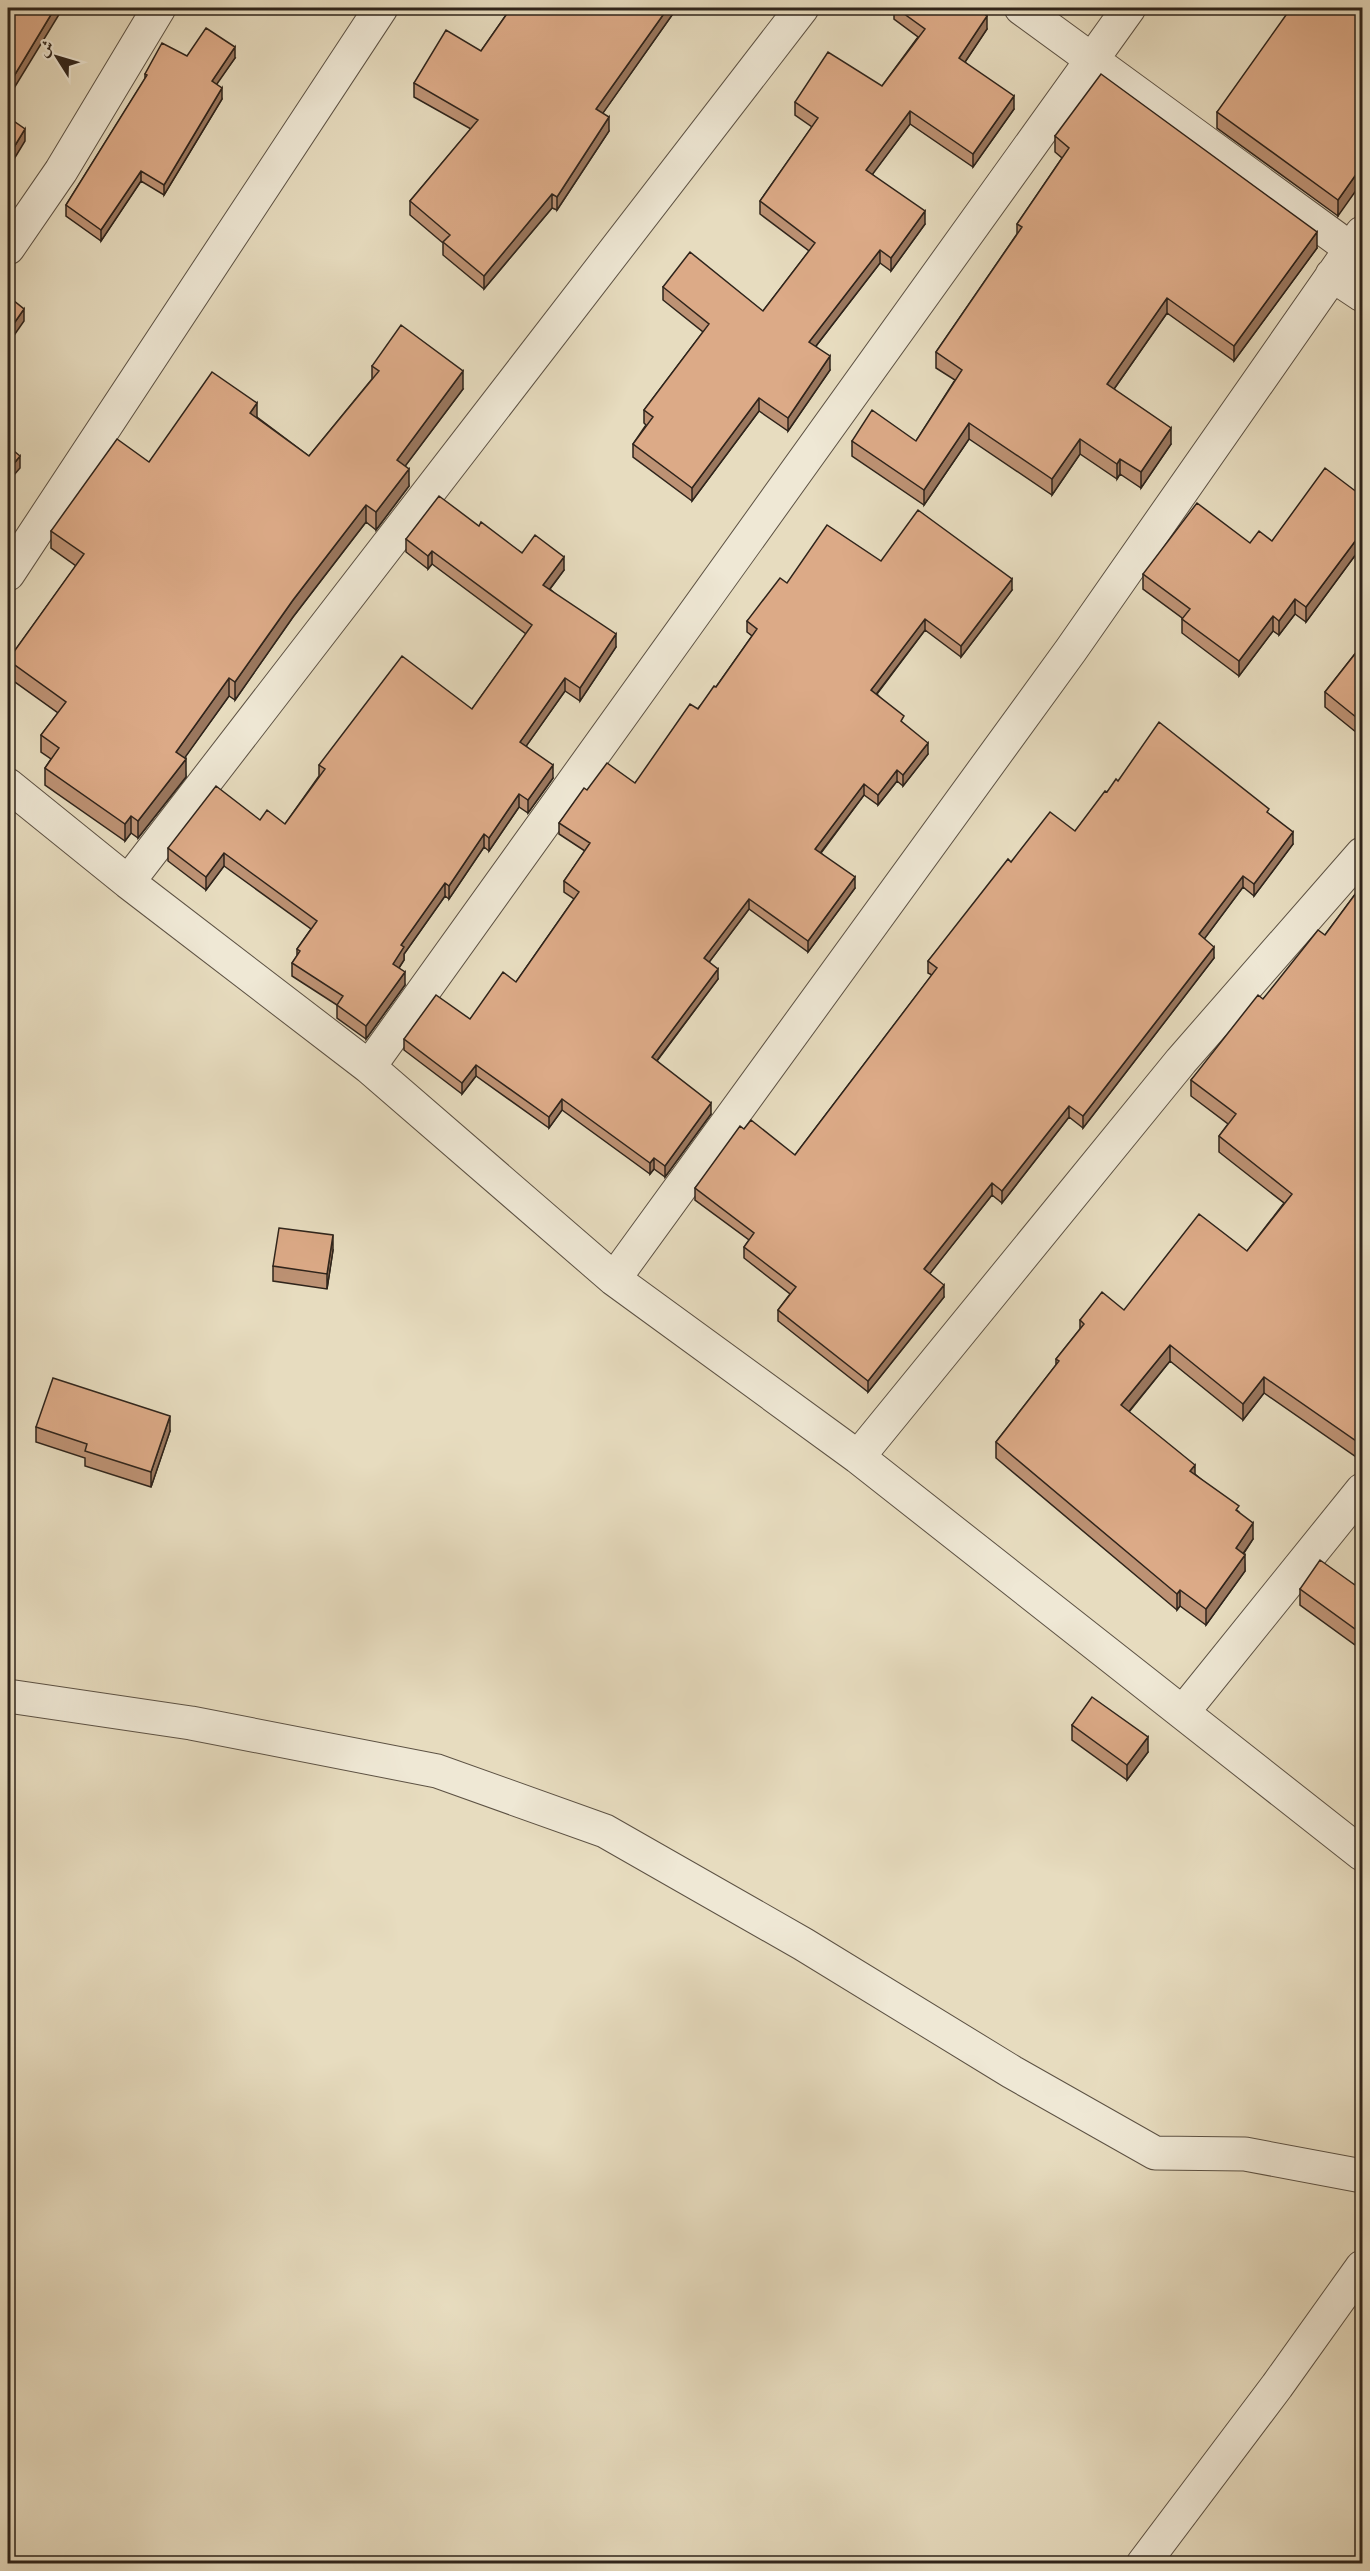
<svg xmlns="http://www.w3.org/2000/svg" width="1370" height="2571" viewBox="0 0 1370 2571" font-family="'IM FELL English',Amiri,serif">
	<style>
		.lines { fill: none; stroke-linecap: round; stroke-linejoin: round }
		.minor-casing { stroke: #5d5244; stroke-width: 35 }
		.minor { stroke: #efe8d5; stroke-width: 33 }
		.wall { fill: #bd9274; stroke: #2f241b; stroke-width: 1.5 }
		.shaded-wall { fill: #9a775e; stroke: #2f241b; stroke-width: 1.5 }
		.building { fill: #dcaa87; stroke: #2f241b; stroke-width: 1.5 }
	</style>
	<rect width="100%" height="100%" fill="#e7dcbf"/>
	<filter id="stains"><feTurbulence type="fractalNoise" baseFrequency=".00333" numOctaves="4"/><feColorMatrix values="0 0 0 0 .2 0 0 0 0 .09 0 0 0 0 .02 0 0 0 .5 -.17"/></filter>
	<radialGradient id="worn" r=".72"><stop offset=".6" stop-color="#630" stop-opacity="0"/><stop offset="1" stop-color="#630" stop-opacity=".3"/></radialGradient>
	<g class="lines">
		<g class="minor-casing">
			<path id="minor" d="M 1021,8 L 1351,249
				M 8,248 L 61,171 L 159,8
				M 1332,275 L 1362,295
				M 8,574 L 381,8
				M 8,785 L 128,882 L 369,1067 L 614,1279 L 858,1457 L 1362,1854
				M 128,882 L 802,8
				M 369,1067 L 1129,8
				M 614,1279 L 1071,650 L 1362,233
				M 858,1457 L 1181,1061 L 1362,854
				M 8,1696 L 191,1723 L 437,1771 L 605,1831 L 803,1944 L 1012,2072 L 1155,2153 L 1245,2154 L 1362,2176
				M 1183,1712 L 1362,1490
				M 1143,2564 L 1277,2386 L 1362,2267"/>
		</g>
		<use href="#minor" class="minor"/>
	</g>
	<path class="wall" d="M 511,8 L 677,8 L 602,114 L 609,131 L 557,210 L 552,208 L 484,289 L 443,255 L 443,243 L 410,215 L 410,201 L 471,129 L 414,97 L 414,83 L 481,51 Z
		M 894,8 L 975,8 L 987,29 L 965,62 L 1014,109 L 973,167 L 910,124 L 872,174 L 925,224 L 891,271 L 880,263 L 816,346 L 830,370 L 788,431 L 759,411 L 692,501 L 633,457 L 633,444 L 646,425 L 644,423 L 644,410 L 703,332 L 663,300 L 663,287 L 763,311 L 809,251 L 760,214 L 760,201 L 812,127 L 795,115 L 795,102 L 882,86 L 918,37 L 894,19 Z
		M 1362,8 L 1338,216 L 1217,128 L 1217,112 Z
		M 187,56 L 235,58 L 216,84 L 222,99 L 164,195 L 141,181 L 101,241 L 66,216 L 66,205 L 145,79 L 145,74 Z
		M 1055,136 L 1317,248 L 1234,361 L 1167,313 L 1114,389 L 1171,444 L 1141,488 L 1120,474 L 1117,479 L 1080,454 L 1052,495 L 969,439 L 924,505 L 852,456 L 852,441 L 916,441 L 955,380 L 936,368 L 936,352 L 1017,234 L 1017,224 L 1062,158 L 1055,152 Z
		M 372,366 L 463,389 L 405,466 L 409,486 L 376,530 L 366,522 L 293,617 L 235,700 L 229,696 L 184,758 L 186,777 L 138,838 L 131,833 L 125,841 L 45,785 L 45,768 L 51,759 L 41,752 L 41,735 L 58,713 L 8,677 L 8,660 L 76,566 L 51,548 L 51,531 L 149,462 L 257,417 L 309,456 L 372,379 Z
		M 1362,496 L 1362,546 L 1306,622 L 1295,614 L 1279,635 L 1273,631 L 1239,676 L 1182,633 L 1182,618 L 1143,589 L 1143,574 L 1250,543 L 1272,541 Z
		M 479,526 L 522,553 L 564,570 L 550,589 L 616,647 L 580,701 L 565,691 L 526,746 L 553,778 L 528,813 L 519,807 L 489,851 L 484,847 L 449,899 L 445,896 L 404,954 L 404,960 L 399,968 L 405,985 L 366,1039 L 337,1018 L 337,1005 L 292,976 L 292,963 L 297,956 L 297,949 L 311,929 L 224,866 L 206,890 L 168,861 L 168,848 L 260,820 L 285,824 L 319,776 L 319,765 L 472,709 L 526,634 L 432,564 L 428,569 L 406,552 L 406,539 Z
		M 881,561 L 1012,590 L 961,657 L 925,630 L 877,694 L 904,725 L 928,754 L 903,786 L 897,781 L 878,805 L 864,795 L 821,853 L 855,888 L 808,952 L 749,909 L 709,962 L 718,979 L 657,1061 L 711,1114 L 665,1177 L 654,1169 L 650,1174 L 562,1110 L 549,1128 L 476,1076 L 462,1094 L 404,1050 L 404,1039 L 470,1019 L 516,982 L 574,899 L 564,892 L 564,881 L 585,851 L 559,834 L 559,823 L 587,790 L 635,783 L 716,687 L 752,636 L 747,632 L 747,621 L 787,583 Z
		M 1362,645 L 1362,737 L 1325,707 L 1325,692 Z
		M 1118,781 L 1269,814 L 1293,844 L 1254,896 L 1243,887 L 1204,939 L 1214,958 L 1083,1128 L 1069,1117 L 1002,1203 L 992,1195 L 929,1274 L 944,1297 L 868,1392 L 778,1321 L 778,1310 L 790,1294 L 744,1258 L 744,1247 L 749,1240 L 695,1200 L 695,1188 L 744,1129 L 795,1155 L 932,975 L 928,973 L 928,961 L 1011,862 L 1075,831 L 1107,792 Z
		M 1362,885 L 1362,1461 L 1264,1393 L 1243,1420 L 1170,1361 L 1129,1412 L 1195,1474 L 1239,1512 L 1253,1539 L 1244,1553 L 1245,1571 L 1206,1625 L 1180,1606 L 1177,1610 L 996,1458 L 996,1442 L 1056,1365 L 1056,1359 L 1080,1329 L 1080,1320 L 1124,1310 L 1247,1251 L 1284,1203 L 1219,1152 L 1219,1136 L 1228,1124 L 1191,1096 L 1191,1080 L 1263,999 L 1325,935 Z
		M 333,1250 L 327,1289 L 273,1281 L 273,1266 Z
		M 36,1427 L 170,1431 L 151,1487 L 85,1466 L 85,1458 L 36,1442 Z
		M 1362,1575 L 1362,1650 L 1300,1605 L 1300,1589 L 1355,1585 Z
		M 1362,1718 L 1362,1746 L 1357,1742 L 1357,1726 Z
		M 1072,1725 L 1148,1752 L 1127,1780 L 1072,1740 Z"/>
	<path class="shaded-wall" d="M 55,8 L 63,8 L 8,98 L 8,86 Z
		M 668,8 L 677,8 L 596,123 L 596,109 Z
		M 987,16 L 987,29 L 959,71 L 959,58 Z
		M 235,47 L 235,58 L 212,91 L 212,81 Z
		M 222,88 L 222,99 L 164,195 L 164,185 Z
		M 1014,96 L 1014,109 L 973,167 L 973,154 Z
		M 910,111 L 910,124 L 866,183 L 866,170 Z
		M 609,117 L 609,131 L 557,210 L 557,197 Z
		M 25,129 L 25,141 L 8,169 L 8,157 Z
		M 1362,166 L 1362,182 L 1338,216 L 1338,200 Z
		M 141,171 L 141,181 L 101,241 L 101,230 Z
		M 552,194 L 552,208 L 484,289 L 484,276 Z
		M 925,211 L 925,224 L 891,271 L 891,258 Z
		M 1317,232 L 1317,248 L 1234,361 L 1234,346 Z
		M 880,250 L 880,263 L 809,355 L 809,342 Z
		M 1167,298 L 1167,313 L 1107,399 L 1107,384 Z
		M 24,309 L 24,321 L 8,344 L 8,332 Z
		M 830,356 L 830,370 L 788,431 L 788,418 Z
		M 463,371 L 463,389 L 397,477 L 397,460 Z
		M 759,398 L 759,411 L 692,501 L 692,488 Z
		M 257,403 L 257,421 L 250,413 Z
		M 969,423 L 969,439 L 924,505 L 924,490 Z
		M 1171,428 L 1171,444 L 1141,488 L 1141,472 Z
		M 1080,439 L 1080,454 L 1052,495 L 1052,479 Z
		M 20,456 L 20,468 L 8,482 L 8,471 Z
		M 1120,459 L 1120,474 L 1117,479 L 1117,464 Z
		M 409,469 L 409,486 L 376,530 L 376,512 Z
		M 366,505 L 366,522 L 293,617 L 235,700 L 235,682 L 293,600 Z
		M 1362,532 L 1362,546 L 1306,622 L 1306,607 Z
		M 432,551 L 432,564 L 428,569 L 428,556 Z
		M 564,557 L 564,570 L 543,598 L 543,585 Z
		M 1012,579 L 1012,590 L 961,657 L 961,646 Z
		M 1295,599 L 1295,614 L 1279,635 L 1279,621 Z
		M 1273,616 L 1273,631 L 1239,676 L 1239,661 Z
		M 925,619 L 925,630 L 871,701 L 871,690 Z
		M 616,634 L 616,647 L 580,701 L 580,688 Z
		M 229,678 L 229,696 L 176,770 L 176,752 Z
		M 565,678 L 565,691 L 520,755 L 520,742 Z
		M 928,743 L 928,754 L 903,786 L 903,775 Z
		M 186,759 L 186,777 L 138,838 L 138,821 Z
		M 553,765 L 553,778 L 528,813 L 528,800 Z
		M 897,770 L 897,781 L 878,805 L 878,795 Z
		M 864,784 L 864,795 L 815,860 L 815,849 Z
		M 519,794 L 519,807 L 489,851 L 489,838 Z
		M 131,816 L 131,833 L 125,841 L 125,824 Z
		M 1293,832 L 1293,844 L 1254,896 L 1254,884 Z
		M 484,834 L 484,847 L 449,899 L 449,886 Z
		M 224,853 L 224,866 L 206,890 L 206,877 Z
		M 1243,876 L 1243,887 L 1199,946 L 1199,934 Z
		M 855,877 L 855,888 L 808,952 L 808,941 Z
		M 445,883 L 445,896 L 404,954 L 404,960 L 393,977 L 393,964 L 401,945 Z
		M 749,899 L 749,909 L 704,969 L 704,958 Z
		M 1214,947 L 1214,958 L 1083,1128 L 1083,1116 Z
		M 718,969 L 718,979 L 652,1067 L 652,1057 Z
		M 405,972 L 405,985 L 366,1039 L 366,1026 Z
		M 476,1065 L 476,1076 L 462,1094 L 462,1083 Z
		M 562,1099 L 562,1110 L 549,1128 L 549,1117 Z
		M 711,1103 L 711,1114 L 665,1177 L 665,1166 Z
		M 1069,1106 L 1069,1117 L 1002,1203 L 1002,1191 Z
		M 654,1158 L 654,1169 L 650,1174 L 650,1163 Z
		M 992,1183 L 992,1195 L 924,1281 L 924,1269 Z
		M 333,1235 L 333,1250 L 327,1289 L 327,1274 Z
		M 944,1285 L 944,1297 L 868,1392 L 868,1381 Z
		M 1170,1345 L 1170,1361 L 1121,1421 L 1121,1405 Z
		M 1264,1377 L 1264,1393 L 1243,1420 L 1243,1404 Z
		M 170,1416 L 170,1431 L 151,1487 L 151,1472 Z
		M 1195,1465 L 1195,1481 L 1190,1471 Z
		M 1253,1523 L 1253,1539 L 1236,1564 L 1236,1548 Z
		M 1245,1555 L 1245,1571 L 1206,1625 L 1206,1609 Z
		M 1180,1590 L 1180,1606 L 1177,1610 L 1177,1594 Z
		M 1148,1737 L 1148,1752 L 1127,1780 L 1127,1765 Z"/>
	<path class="building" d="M 8,8 L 55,8 L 8,86 Z
		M 511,8 L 668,8 L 596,109 L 609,117 L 557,197 L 552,194 L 484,276 L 443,242 L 450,235 L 410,201 L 478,120 L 414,83 L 446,30 L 481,51 Z
		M 896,8 L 975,8 L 987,16 L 959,58 L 1014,96 L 973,154 L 910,111 L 866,170 L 925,211 L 891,258 L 880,250 L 809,342 L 830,356 L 788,418 L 759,398 L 692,488 L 633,444 L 653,417 L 644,410 L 709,324 L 663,287 L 690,252 L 763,311 L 815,243 L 760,201 L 818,118 L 795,102 L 828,52 L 882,86 L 925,29 Z
		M 1291,8 L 1362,8 L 1362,166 L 1338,200 L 1217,112 Z
		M 206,28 L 235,47 L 212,81 L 222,88 L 164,185 L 141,171 L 101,230 L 66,205 L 147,75 L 145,74 L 162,43 L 187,56 Z
		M 1101,74 L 1317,232 L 1234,346 L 1167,298 L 1107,384 L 1171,428 L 1141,472 L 1120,459 L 1117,464 L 1080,439 L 1052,479 L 969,423 L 924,490 L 852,441 L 872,410 L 916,441 L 962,370 L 936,352 L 1022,227 L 1017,224 L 1069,148 L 1055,136 Z
		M 8,117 L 25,129 L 8,157 Z
		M 8,296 L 24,309 L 8,332 Z
		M 401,325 L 463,371 L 397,460 L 409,469 L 376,512 L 366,505 L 293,600 L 235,682 L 229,678 L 176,752 L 186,759 L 138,821 L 131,816 L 125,824 L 45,768 L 59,748 L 41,735 L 66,702 L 8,660 L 84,554 L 51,531 L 117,439 L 149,462 L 212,372 L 257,403 L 250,413 L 309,456 L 379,371 L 372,366 Z
		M 8,446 L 20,456 L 8,471 Z
		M 1325,468 L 1362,496 L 1362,532 L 1306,607 L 1295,599 L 1279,621 L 1273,616 L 1239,661 L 1182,619 L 1190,609 L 1143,574 L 1197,503 L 1250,543 L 1259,531 L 1272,541 Z
		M 439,496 L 479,526 L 481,522 L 522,553 L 535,535 L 564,557 L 543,585 L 616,634 L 580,688 L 565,678 L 520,742 L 553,765 L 528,800 L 519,794 L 489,838 L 484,834 L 449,886 L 445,883 L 401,945 L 404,947 L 393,964 L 405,972 L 366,1026 L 337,1005 L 343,996 L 292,963 L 300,951 L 297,949 L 317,921 L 224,853 L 206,877 L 168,848 L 216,786 L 260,820 L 267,810 L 285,824 L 325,769 L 319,765 L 402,656 L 472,709 L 532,625 L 432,551 L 428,556 L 406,539 Z
		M 918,510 L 1012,579 L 961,646 L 925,619 L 871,690 L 904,716 L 901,721 L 928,743 L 903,775 L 897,770 L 878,795 L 864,784 L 815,849 L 855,877 L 808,941 L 749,899 L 704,958 L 718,969 L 652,1057 L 711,1103 L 665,1166 L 654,1158 L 650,1163 L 562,1099 L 549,1117 L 476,1065 L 462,1083 L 404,1039 L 436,995 L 470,1019 L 503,972 L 516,982 L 579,892 L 564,881 L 590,843 L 559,823 L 584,788 L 587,790 L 607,763 L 635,783 L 690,704 L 698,709 L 714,686 L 716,687 L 757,629 L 747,621 L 780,578 L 787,583 L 827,525 L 881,561 Z
		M 1362,645 L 1362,722 L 1325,692 Z
		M 1159,722 L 1269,809 L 1267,812 L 1293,832 L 1254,884 L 1243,876 L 1199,934 L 1214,947 L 1083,1116 L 1069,1106 L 1002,1191 L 992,1183 L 924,1269 L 944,1285 L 868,1381 L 778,1310 L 796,1287 L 744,1247 L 754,1233 L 695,1188 L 740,1126 L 744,1129 L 751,1120 L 795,1155 L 937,968 L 928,961 L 1008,859 L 1011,862 L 1050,812 L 1075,831 L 1105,791 L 1107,792 L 1116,779 L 1118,781 Z
		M 1362,885 L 1362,1445 L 1264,1377 L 1243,1404 L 1170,1345 L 1121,1405 L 1195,1465 L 1190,1471 L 1239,1506 L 1236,1510 L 1253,1523 L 1236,1548 L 1245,1555 L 1206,1609 L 1180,1590 L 1177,1594 L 996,1442 L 1059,1361 L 1056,1359 L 1084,1324 L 1080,1320 L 1102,1292 L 1124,1310 L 1199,1214 L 1247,1251 L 1292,1194 L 1219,1136 L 1236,1114 L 1191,1080 L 1258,995 L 1263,999 L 1318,930 L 1325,935 Z
		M 279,1228 L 333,1235 L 327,1274 L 273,1266 Z
		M 53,1378 L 170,1416 L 151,1472 L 85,1451 L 87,1444 L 36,1427 Z
		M 1320,1560 L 1355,1585 L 1362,1575 L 1362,1634 L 1300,1589 Z
		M 1092,1697 L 1148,1737 L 1127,1765 L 1072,1725 Z
		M 1362,1718 L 1362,1730 L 1357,1726 Z"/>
	<rect width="1370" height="2571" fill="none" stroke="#e7dcbf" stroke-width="30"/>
	<rect x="9" y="9" width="1352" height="2553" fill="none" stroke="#2f241b" stroke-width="3"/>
	<rect x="15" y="15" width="1340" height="2541" fill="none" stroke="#2f241b" stroke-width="1.5"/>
	<g transform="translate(57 57) rotate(307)" stroke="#efe8d5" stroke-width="4.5" paint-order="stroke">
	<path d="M0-4.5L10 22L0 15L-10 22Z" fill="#2f241b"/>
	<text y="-9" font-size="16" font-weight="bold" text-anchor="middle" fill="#2f241b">ش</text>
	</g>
	<rect width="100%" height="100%" filter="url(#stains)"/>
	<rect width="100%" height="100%" fill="url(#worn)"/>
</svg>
